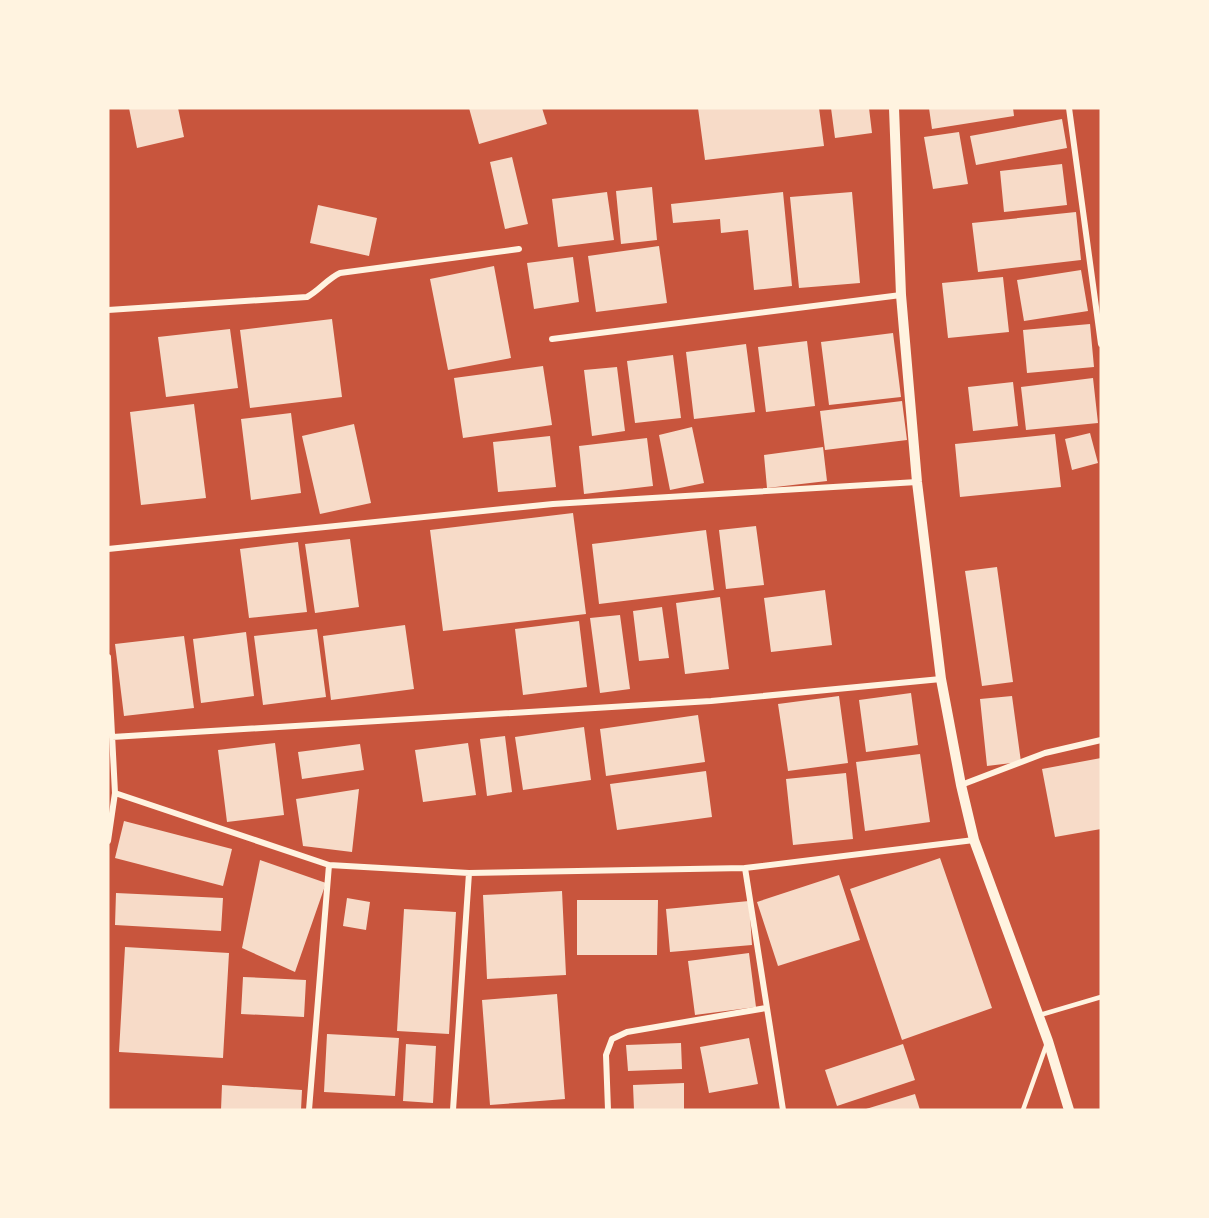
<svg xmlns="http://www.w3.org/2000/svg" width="1209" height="1218" viewBox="0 0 1209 1218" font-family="Inter,sans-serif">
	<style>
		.building { fill: #f7dbc8 }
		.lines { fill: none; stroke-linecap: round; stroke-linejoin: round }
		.service { stroke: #fff3e0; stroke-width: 4.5 }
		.minor { stroke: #fff3e0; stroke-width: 6 }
		.tertiary { stroke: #fff3e0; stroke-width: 10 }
	</style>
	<rect width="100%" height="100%" fill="#c8553d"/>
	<path class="building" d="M 129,108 L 178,108 L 184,137 L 137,148 Z
		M 469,108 L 542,108 L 547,124 L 479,144 Z
		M 698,108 L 819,108 L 824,146 L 705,160 Z
		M 831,108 L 869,108 L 872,133 L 835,138 Z
		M 929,108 L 1013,108 L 1014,116 L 932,129 Z
		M 1062,119 L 1067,148 L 976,165 L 970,136 Z
		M 959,132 L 968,184 L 933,189 L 924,137 Z
		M 512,157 L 528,224 L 505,229 L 490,162 Z
		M 1062,164 L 1067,205 L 1004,212 L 1000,171 Z
		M 652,187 L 657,240 L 621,244 L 616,191 Z
		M 607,192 L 614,240 L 558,247 L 552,199 Z
		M 783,192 L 792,286 L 754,290 L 748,230 L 721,233 L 720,219 L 673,223 L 671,204 Z
		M 852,192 L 860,283 L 799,288 L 790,197 Z
		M 318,205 L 377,218 L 369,256 L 310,243 Z
		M 1076,212 L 1081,260 L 978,272 L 972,223 Z
		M 659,246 L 667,303 L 596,312 L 588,256 Z
		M 573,257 L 579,302 L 534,309 L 527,263 Z
		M 494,266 L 511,358 L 448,370 L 430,279 Z
		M 1081,270 L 1088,311 L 1024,321 L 1017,280 Z
		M 1003,277 L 1009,332 L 948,338 L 942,283 Z
		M 332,319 L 342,397 L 250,408 L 240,330 Z
		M 1090,324 L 1094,367 L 1027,373 L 1023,330 Z
		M 230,329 L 238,388 L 166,397 L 158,337 Z
		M 893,333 L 901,397 L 829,405 L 821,342 Z
		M 807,341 L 815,406 L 766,412 L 758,347 Z
		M 746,344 L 755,412 L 694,419 L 686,352 Z
		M 673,355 L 681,418 L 635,423 L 627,361 Z
		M 543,366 L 552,425 L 463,438 L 454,378 Z
		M 617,367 L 625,431 L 592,436 L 584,370 Z
		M 1093,378 L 1098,423 L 1026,430 L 1021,387 Z
		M 1013,382 L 1018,426 L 973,431 L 968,387 Z
		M 902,401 L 907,440 L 825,450 L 820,411 Z
		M 194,404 L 206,498 L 141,505 L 130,412 Z
		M 291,413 L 301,493 L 251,500 L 241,419 Z
		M 354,424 L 371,503 L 320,514 L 302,436 Z
		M 692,427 L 704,483 L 670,490 L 659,435 Z
		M 1090,433 L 1098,463 L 1072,470 L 1065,439 Z
		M 1055,434 L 1061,487 L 960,497 L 955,444 Z
		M 550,436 L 556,487 L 498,492 L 493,442 Z
		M 647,438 L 653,486 L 584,494 L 579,446 Z
		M 823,447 L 827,481 L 767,488 L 764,455 Z
		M 573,513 L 586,614 L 443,631 L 430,530 Z
		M 756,526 L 764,585 L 726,589 L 719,530 Z
		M 706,530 L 714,590 L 599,604 L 592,544 Z
		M 350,539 L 359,607 L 315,613 L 305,544 Z
		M 298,542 L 307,612 L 249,618 L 240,549 Z
		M 997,567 L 1013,682 L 982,686 L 965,571 Z
		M 825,590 L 832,645 L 771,652 L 764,598 Z
		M 720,597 L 729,669 L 685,674 L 676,603 Z
		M 662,607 L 669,658 L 639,661 L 633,611 Z
		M 620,615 L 630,689 L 600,693 L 590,618 Z
		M 579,621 L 587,687 L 523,695 L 515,629 Z
		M 405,625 L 414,689 L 331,700 L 323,636 Z
		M 317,629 L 326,697 L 263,705 L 254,636 Z
		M 246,632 L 254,696 L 201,703 L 193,639 Z
		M 184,636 L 194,708 L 124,716 L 115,644 Z
		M 911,693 L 918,745 L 866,752 L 859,700 Z
		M 839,696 L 848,763 L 788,771 L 778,704 Z
		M 1012,696 L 1021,762 L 987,766 L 980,699 Z
		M 698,715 L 705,762 L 606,776 L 600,729 Z
		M 584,727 L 591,780 L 523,790 L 515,737 Z
		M 505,736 L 512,792 L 487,796 L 480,739 Z
		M 275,743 L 284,815 L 227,822 L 218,750 Z
		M 468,743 L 476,795 L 423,802 L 415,750 Z
		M 360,744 L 364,770 L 302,779 L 298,752 Z
		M 920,754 L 930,822 L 865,831 L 856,762 Z
		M 1101,758 L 1101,829 L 1055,837 L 1042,769 Z
		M 706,771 L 712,817 L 617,830 L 610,784 Z
		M 846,773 L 853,839 L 793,845 L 786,779 Z
		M 359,789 L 352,852 L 303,846 L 296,799 Z
		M 124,821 L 232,849 L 223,886 L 115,858 Z
		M 940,858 L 992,1008 L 902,1040 L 850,889 Z
		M 260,860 L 326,883 L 295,972 L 242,948 Z
		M 839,875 L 860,940 L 778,966 L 757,902 Z
		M 562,891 L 566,975 L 487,979 L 483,895 Z
		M 116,893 L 223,898 L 221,931 L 115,925 Z
		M 347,898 L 370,902 L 366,930 L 343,926 Z
		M 577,900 L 658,900 L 657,955 L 577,955 Z
		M 749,901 L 752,945 L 670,952 L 666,909 Z
		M 404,909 L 456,912 L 449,1034 L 397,1031 Z
		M 125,947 L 229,953 L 223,1058 L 119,1052 Z
		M 749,953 L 756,1007 L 695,1015 L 688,961 Z
		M 243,977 L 306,980 L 304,1017 L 241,1014 Z
		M 557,994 L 565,1099 L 490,1105 L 482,1000 Z
		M 327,1034 L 399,1038 L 395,1096 L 324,1092 Z
		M 749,1038 L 758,1084 L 709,1093 L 700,1047 Z
		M 681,1043 L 682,1069 L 628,1071 L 626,1045 Z
		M 406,1044 L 436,1046 L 433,1103 L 403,1101 Z
		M 903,1044 L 915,1080 L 837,1106 L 825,1070 Z
		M 684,1083 L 684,1110 L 634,1110 L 633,1085 Z
		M 222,1085 L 302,1090 L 301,1110 L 221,1110 Z
		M 915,1094 L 920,1110 L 866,1110 L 866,1109 Z"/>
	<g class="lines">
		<path class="service" d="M 1040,1015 L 1101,997
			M 1023,1110 L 1046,1046"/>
		<path class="minor" d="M 1069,108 L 1101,344
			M 108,310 L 307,297 C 320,290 327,279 340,273 L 519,249
			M 552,339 L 901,295
			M 108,549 L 553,504 L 917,482
			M 108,657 L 115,793 L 108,841
			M 112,737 L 711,701 L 941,679
			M 961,785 L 1045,753 L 1101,740
			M 115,793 L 329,865 L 469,873 L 745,868 L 974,840
			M 745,868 L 783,1110
			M 309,1110 L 329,865
			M 453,1110 L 469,873
			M 608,1110 L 606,1055 L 612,1039 L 627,1032 L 766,1008"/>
		<path class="tertiary" d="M 894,108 L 901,295 L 917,482 L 941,679 L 961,785 L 974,840 L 1048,1041 L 1069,1110"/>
	</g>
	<rect width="1209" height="1218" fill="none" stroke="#fff3e0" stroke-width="219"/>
</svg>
